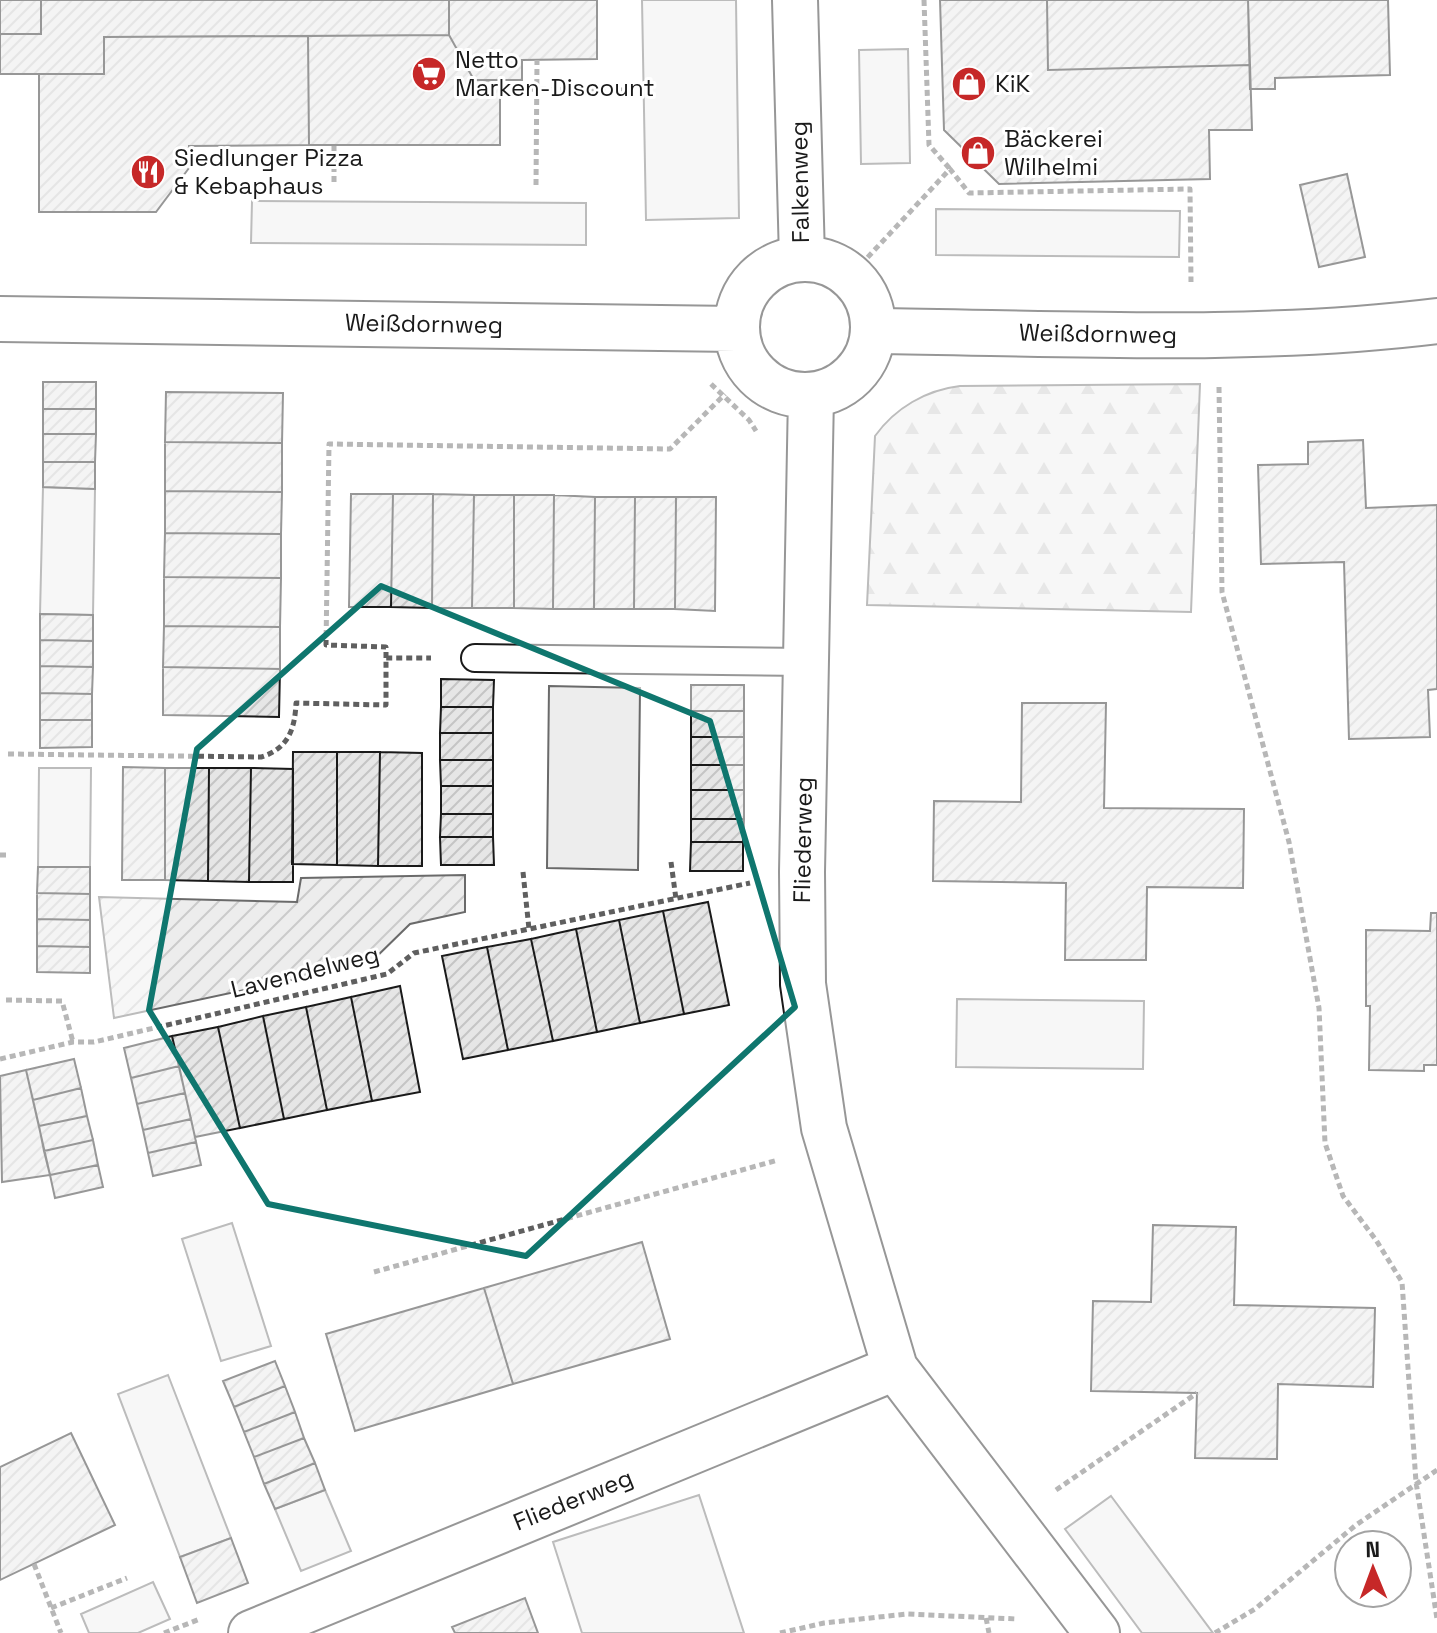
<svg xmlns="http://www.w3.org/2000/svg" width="1437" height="1633" viewBox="0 0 1437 1633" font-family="'Space Grotesk',sans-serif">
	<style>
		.forest { fill: url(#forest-firs); stroke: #6a6a6a; stroke-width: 2 }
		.garden { fill: url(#garden-furrows); stroke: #6a6a6a; stroke-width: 2 }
		.built { fill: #ededed; stroke: #6a6a6a; stroke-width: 2 }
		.building { fill: url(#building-hatch); stroke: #1a1a1a; stroke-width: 2 }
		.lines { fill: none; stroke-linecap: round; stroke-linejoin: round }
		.service-casing { stroke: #1a1a1a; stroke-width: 30 }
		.minor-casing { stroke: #1a1a1a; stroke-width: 48 }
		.path { stroke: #5f5f5f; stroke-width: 5; stroke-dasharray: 6 4; stroke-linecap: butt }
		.service { stroke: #fff; stroke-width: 26 }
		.minor { stroke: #fff; stroke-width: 44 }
		.marked { fill: none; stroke: #0f766e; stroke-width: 6; stroke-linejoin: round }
		.labels { text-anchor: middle; stroke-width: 6; stroke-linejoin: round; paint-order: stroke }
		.poi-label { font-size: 24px; fill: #1a1a1a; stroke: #fff; text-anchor: start }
		.street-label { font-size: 24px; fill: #1a1a1a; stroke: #fff }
	</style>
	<defs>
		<pattern id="forest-firs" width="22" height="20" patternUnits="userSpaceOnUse" patternTransform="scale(2)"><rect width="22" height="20" fill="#ededed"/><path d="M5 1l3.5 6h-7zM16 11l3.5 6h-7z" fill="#cbcbcb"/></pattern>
		<pattern id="garden-furrows" width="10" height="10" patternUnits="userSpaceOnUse" patternTransform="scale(2)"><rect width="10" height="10" fill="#ededed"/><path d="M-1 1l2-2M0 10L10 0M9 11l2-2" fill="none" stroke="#cbcbcb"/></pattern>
		<pattern id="building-hatch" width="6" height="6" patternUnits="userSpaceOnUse" patternTransform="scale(2)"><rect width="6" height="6" fill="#e6e6e6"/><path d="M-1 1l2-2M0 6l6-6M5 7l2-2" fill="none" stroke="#c5c5c5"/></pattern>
	</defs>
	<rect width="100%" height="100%" fill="#fff"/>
	<path class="forest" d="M 1200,384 L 1191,612 L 867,605 L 875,436 C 895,408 926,390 960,386 Z"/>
	<path class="garden" d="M 465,875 L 465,912 L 410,924 L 370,963 L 114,1018 L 99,897 L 297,902 L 301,878 Z"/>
	<path class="built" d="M 642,0 L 736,0 L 739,218 L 646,220 Z
		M 908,49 L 910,163 L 861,164 L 859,50 Z
		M 252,201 L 586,203 L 586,245 L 251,243 Z
		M 936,209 L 1180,211 L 1179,257 L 936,255 Z
		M 43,487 L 95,489 L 93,615 L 40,614 Z
		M 549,686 L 640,688 L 638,870 L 547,868 Z
		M 39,768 L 91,768 L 90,867 L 38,867 Z
		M 957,999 L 1144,1001 L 1143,1069 L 956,1067 Z
		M 232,1223 L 271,1346 L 221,1361 L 182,1239 Z
		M 168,1375 L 231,1538 L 180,1557 L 118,1394 Z
		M 325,1490 L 351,1551 L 301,1571 L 275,1509 Z
		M 699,1495 L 744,1633 L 582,1633 L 553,1542 Z
		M 1111,1496 L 1213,1633 L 1142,1633 L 1065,1529 Z
		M 153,1582 L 170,1619 L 138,1633 L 89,1633 L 81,1614 Z"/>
	<path class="building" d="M 0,0 L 41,0 L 41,34 L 0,34 Z
		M 41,0 L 449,0 L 449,35 L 104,37 L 104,74 L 0,74 L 0,34 L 41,34 Z
		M 449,0 L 597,0 L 597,59 L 522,60 L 522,80 L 474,80 L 449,35 Z
		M 940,0 L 1047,0 L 1048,70 L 1250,65 L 1252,130 L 1209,130 L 1210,179 L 999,184 L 944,130 Z
		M 1047,0 L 1248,0 L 1250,65 L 1048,70 Z
		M 1248,0 L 1388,0 L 1390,75 L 1275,78 L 1275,89 L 1250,89 Z
		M 449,35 L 474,80 L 500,81 L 500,145 L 309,145 L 308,36 Z
		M 308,36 L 309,145 L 189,146 L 189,168 L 156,212 L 39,212 L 39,74 L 104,74 L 104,37 Z
		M 1347,174 L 1365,257 L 1319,267 L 1300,185 Z
		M 43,382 L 96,382 L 96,409 L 43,409 Z
		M 166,392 L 283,393 L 282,443 L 165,442 Z
		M 43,409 L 96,409 L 96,434 L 43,434 Z
		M 43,434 L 96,434 L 95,462 L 43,462 Z
		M 1363,440 L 1366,508 L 1437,505 L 1437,689 L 1428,690 L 1430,737 L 1349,739 L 1344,562 L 1261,564 L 1258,465 L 1308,464 L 1308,442 Z
		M 165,442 L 282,443 L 282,492 L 165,491 Z
		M 43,462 L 95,462 L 95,489 L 43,487 Z
		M 165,491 L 282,492 L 281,534 L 165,533 Z
		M 351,494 L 393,494 L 391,607 L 349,607 Z
		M 393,494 L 433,494 L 432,608 L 391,607 Z
		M 433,494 L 474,495 L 472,608 L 432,608 Z
		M 474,495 L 514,495 L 514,608 L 472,608 Z
		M 514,495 L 554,495 L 553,609 L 514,608 Z
		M 554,495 L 595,497 L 594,609 L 553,609 Z
		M 595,497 L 635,497 L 634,609 L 594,609 Z
		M 635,497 L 676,497 L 675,609 L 634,609 Z
		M 676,497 L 716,497 L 715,611 L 675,609 Z
		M 165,533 L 281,534 L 281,578 L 164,577 Z
		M 164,577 L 281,578 L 280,627 L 164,626 Z
		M 40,614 L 93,615 L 93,641 L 40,640 Z
		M 164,626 L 280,627 L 280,669 L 163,667 Z
		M 40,640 L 93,641 L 93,667 L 40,666 Z
		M 40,666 L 93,667 L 92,694 L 40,693 Z
		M 163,667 L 280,669 L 279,717 L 163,715 Z
		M 441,679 L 494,680 L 493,707 L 441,707 Z
		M 691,685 L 744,685 L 744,711 L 691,711 Z
		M 40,693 L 92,694 L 92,720 L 40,720 Z
		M 1022,703 L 1106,703 L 1104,808 L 1244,809 L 1243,888 L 1147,887 L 1146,960 L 1065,960 L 1066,883 L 933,881 L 934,801 L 1021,802 Z
		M 441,707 L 493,707 L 493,733 L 440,733 Z
		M 691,711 L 744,711 L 744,737 L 691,737 Z
		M 40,720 L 92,720 L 92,747 L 40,748 Z
		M 440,733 L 493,733 L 493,760 L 440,760 Z
		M 691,737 L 744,737 L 744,765 L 691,765 Z
		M 293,752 L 337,752 L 337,865 L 292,864 Z
		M 337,752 L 380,752 L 378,866 L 337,865 Z
		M 380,752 L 422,753 L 422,866 L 378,866 Z
		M 440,760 L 493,760 L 493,786 L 441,786 Z
		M 691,765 L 744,765 L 744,790 L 691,790 Z
		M 123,767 L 165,768 L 165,880 L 122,880 Z
		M 165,768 L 209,768 L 208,881 L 165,880 Z
		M 209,768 L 251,768 L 249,882 L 208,881 Z
		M 251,768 L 293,769 L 293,882 L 249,882 Z
		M 441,786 L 493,786 L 493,814 L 441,814 Z
		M 691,790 L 744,790 L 744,819 L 691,819 Z
		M 441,814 L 493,814 L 493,837 L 440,837 Z
		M 691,819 L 744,819 L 743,842 L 691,842 Z
		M 440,837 L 493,837 L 494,865 L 441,865 Z
		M 691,842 L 743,842 L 743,871 L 690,871 Z
		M 38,867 L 90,867 L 90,894 L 37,893 Z
		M 37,893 L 90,894 L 90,920 L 37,919 Z
		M 708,902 L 729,1005 L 684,1014 L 663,911 Z
		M 663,911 L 684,1014 L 640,1023 L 619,920 Z
		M 1431,913 L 1437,913 L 1437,1065 L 1424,1065 L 1424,1071 L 1369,1070 L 1370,1006 L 1366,1006 L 1366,930 L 1430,931 Z
		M 37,919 L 90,920 L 90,947 L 37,946 Z
		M 619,920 L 640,1023 L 597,1032 L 576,929 Z
		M 576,929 L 597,1032 L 553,1041 L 531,939 Z
		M 531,939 L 553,1041 L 508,1050 L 487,947 Z
		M 37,946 L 90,947 L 90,973 L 37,972 Z
		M 487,947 L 508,1050 L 463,1059 L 442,956 Z
		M 400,986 L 420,1092 L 372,1101 L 351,997 Z
		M 351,997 L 372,1101 L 327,1110 L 306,1007 Z
		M 306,1007 L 327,1110 L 284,1119 L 263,1016 Z
		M 263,1016 L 284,1119 L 240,1128 L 218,1027 Z
		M 218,1027 L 240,1128 L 195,1137 L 172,1036 Z
		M 172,1036 L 179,1066 L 131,1078 L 124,1048 Z
		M 74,1059 L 81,1088 L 33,1100 L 26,1070 Z
		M 179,1066 L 185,1093 L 137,1104 L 131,1078 Z
		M 26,1070 L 50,1175 L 2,1182 L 0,1076 Z
		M 81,1088 L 87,1116 L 39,1126 L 33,1100 Z
		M 185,1093 L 191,1119 L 143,1130 L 137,1104 Z
		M 87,1116 L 93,1140 L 44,1151 L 39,1126 Z
		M 191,1119 L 196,1142 L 148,1153 L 143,1130 Z
		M 93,1140 L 98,1165 L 50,1175 L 44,1151 Z
		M 196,1142 L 201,1165 L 153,1176 L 148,1153 Z
		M 98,1165 L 103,1187 L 55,1198 L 50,1175 Z
		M 1153,1225 L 1236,1227 L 1234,1305 L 1375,1308 L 1373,1387 L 1278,1384 L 1277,1459 L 1195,1458 L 1197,1393 L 1091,1391 L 1093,1301 L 1151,1302 Z
		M 642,1242 L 670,1339 L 513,1384 L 484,1288 Z
		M 484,1288 L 513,1384 L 355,1431 L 326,1334 Z
		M 275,1361 L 285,1386 L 234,1407 L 223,1381 Z
		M 285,1386 L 295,1412 L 244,1432 L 234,1407 Z
		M 295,1412 L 304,1438 L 254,1457 L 244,1432 Z
		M 71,1433 L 115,1525 L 0,1580 L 0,1467 Z
		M 304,1438 L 315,1463 L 264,1484 L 254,1457 Z
		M 315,1463 L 325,1490 L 275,1509 L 264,1484 Z
		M 231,1538 L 248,1583 L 197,1603 L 180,1557 Z
		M 525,1598 L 538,1633 L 455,1633 L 452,1627 Z"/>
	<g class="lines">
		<g class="service-casing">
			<path id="service" d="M 475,658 L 806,662"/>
		</g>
		<g class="minor-casing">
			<path id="minor" d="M 795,0 L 802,258
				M737 327a68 68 0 1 1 136 0a68 68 0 1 1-136 0Z
				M 0,319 L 736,329
				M 873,331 C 1061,333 1250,344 1437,321
				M 811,395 L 802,872 L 803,984 L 824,1128 L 895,1368 L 1097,1633
				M 251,1633 L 895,1368"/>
		</g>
		<path class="path" d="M 924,0 L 929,145 L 950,169
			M 500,89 L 623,90
			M 334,146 L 334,185
			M 536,185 L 537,60
			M 854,272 L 950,169 L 969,193 L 1190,189 L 1191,282
			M 711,384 L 749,420 L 756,431
			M 1219,387 L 1222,592 L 1289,842 L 1319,1008 L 1325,1143 L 1343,1196 L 1376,1240 L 1402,1282 L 1416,1482 L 1437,1619
			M 386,658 L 386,647 L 326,645 L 329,444 L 670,449 L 725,394
			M 8,754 L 261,757 C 288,749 295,729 296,703 L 386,705 L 386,658 L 431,658
			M 0,855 L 7,855
			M 671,862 L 676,899
			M 523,872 L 529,929
			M 6,1000 L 62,1001 L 73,1042
			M 0,1059 L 73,1042 L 94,1042 L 387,974 L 414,953 L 750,883
			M 374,1272 L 778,1160
			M 1056,1490 L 1197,1393
			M 34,1564 L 61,1633
			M 51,1608 L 127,1578
			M 986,1618 L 989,1633
			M 164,1633 L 200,1619
			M 780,1633 L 824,1623 L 907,1614 L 1017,1619
			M 1215,1633 L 1255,1609 L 1356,1525 L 1437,1470"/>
		<use href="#service" class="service"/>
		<use href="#minor" class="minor"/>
	</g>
	<path d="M0 0H1437V1633H0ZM 381,586 L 710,721 L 795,1007 L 526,1256 L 268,1204 L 149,1010 L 197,749 Z" fill="#fff" fill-opacity=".55" fill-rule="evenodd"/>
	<path class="marked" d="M 381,586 L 710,721 L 795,1007 L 526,1256 L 268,1204 L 149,1010 L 197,749 Z"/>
	<defs>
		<g id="supermarket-disc" transform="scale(1.8)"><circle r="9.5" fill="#c62828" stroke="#fff"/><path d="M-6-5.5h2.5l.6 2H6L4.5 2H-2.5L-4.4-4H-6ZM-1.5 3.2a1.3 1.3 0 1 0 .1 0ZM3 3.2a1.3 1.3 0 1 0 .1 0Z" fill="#fff"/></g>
		<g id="shop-disc" transform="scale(1.8)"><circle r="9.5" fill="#c62828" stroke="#fff"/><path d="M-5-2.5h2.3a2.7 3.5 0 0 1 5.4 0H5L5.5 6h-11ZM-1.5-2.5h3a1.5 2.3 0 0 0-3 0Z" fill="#fff"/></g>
		<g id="restaurant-disc" transform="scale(1.8)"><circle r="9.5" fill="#c62828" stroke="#fff"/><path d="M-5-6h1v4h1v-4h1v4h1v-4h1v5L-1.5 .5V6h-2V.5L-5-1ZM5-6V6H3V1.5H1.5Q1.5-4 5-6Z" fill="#fff"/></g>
	</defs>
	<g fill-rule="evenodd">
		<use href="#supermarket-disc" x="429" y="74"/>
		<use href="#shop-disc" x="969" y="84"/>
		<use href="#shop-disc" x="978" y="153"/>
		<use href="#restaurant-disc" x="148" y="172"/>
	</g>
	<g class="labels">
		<g class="poi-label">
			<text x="455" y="68">Netto<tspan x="455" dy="28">Marken-Discount</tspan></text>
			<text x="995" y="92">KiK</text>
			<text x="1004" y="147">Bäckerei<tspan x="1004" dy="28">Wilhelmi</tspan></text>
			<text x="174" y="166">Siedlunger Pizza<tspan x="174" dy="28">&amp; Kebaphaus</tspan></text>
		</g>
		<g class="street-label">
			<text transform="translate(800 182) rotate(-91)" y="8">Falkenweg</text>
			<text transform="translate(424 324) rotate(1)" y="8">Weißdornweg</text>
			<text transform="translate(1098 334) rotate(1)" y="8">Weißdornweg</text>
			<text transform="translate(803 840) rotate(-89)" y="8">Fliederweg</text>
			<text transform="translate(305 972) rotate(-14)" y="8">Lavendelweg</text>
			<text transform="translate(573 1500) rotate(-22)" y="8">Fliederweg</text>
		</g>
	</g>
	<g transform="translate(1373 1569) rotate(359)"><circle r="38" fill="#ffffff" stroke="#a3a3a3" stroke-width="2"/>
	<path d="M0-6L14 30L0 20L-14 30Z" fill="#c62828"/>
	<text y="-12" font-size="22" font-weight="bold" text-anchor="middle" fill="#1a1a1a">N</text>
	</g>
</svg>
